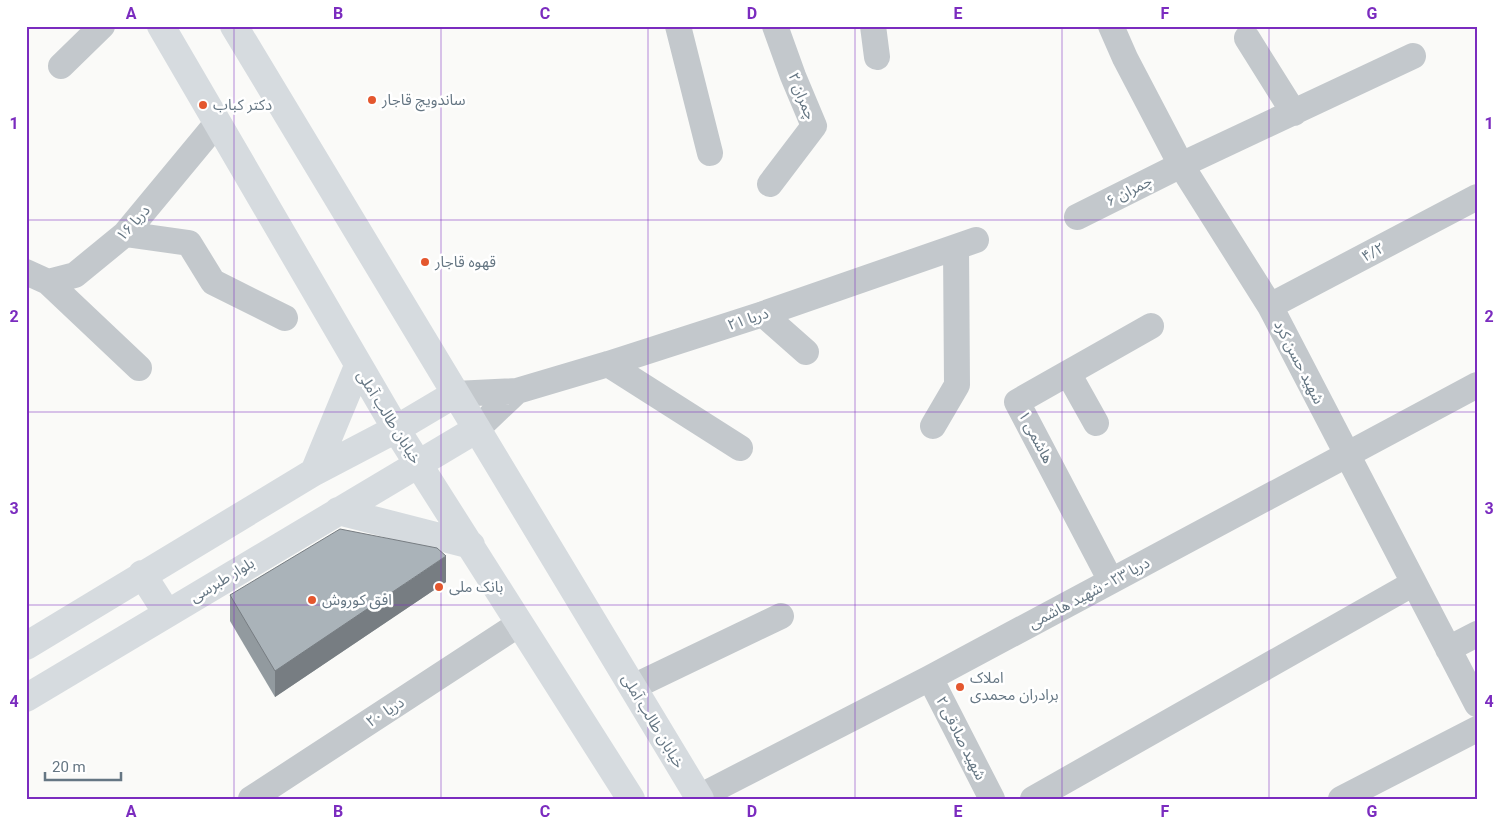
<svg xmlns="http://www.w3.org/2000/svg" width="1503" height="825" viewBox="0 0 1503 825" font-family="Roboto,'Noto Sans Arabic',sans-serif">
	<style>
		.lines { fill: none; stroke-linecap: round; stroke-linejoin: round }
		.minor { stroke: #c3c8cc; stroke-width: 26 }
		.major { stroke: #d6dbdf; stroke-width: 28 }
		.wall { fill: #929a9f }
		.shaded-wall { fill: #777d82 }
		.building { fill: #aab3b9; stroke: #777d82 }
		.grid { fill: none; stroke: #7b2cbf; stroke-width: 1; stroke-opacity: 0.55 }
		.poi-dot { fill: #e4572e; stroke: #fff; stroke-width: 2 }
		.labels { text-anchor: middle; stroke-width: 5; stroke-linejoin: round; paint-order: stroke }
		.street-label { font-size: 15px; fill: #657683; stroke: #fff }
		.poi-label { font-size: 15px; fill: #657683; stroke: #fff; text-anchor: start }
		.neatline { fill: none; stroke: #7b2cbf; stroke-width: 2 }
		.grid-label { font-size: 16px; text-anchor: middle; font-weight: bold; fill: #7b2cbf }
	</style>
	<rect width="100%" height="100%" fill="#fafaf8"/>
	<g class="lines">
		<path class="minor" d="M 678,26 L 710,153
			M 873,26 L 877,57
			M 1111,26 L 1125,58 L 1181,165 L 1270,306 L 1477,704
			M 1247,38 L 1294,113
			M 61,66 L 102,26
			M 770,184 L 814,126 L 793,76 L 775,26
			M 1077,217 L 1181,165 L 1413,56
			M 125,234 L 189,243 L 213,282 L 285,318
			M 26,272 L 48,282 L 75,275 L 125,234 L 217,123
			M 48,282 L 139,368
			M 1270,306 L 1477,197
			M 763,314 L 806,352
			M 608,364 L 740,448
			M 1068,373 L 1096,423
			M 455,394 L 517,391 L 608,364 L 763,314 L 976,240
			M 933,426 L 957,385 L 956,247
			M 477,429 L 517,391
			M 1111,581 L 1017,402 L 1151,326
			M 1448,649 L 1477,634
			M 930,678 L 992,799
			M 633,687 L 781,616
			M 699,797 L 930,678 L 1477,385
			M 251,799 L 519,624
			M 1033,799 L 1414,583
			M 1341,799 L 1477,729"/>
		<path class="major" d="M 161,26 L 396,429 L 631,799
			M 234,26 L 700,799
			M 314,472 L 358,366
			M 338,511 L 471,545
			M 142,574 L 167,613
			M 26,646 L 314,472 L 396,429 L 455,394
			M 26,698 L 477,429"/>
	</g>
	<path class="wall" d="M 446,582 L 275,697 L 230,621 L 230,595 Z"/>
	<path class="shaded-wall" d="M 446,556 L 446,582 L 275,697 L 275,671 Z"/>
	<path class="building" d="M 340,529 L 437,548 L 446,556 L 275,671 L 230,595 Z"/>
	<path class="grid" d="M 234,26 L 234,799M 441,26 L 441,799M 648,26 L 648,799M 855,26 L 855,799M 1062,26 L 1062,799M 1269,26 L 1269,799M 26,220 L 1477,220M 26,412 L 1477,412M 26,605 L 1477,605"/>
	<g class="poi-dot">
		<circle cx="372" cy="100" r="5"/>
		<circle cx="203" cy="105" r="5"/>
		<circle cx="425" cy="262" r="5"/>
		<circle cx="439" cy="587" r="5"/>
		<circle cx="312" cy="600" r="5"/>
		<circle cx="960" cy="687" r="5"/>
	</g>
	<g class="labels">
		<g class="street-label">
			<text transform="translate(802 96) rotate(68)" y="5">چمران ۲</text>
			<text transform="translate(1129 191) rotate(-27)" y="5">چمران ۶</text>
			<text transform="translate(133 223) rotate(-48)" y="5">دریا ۱۶</text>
			<text transform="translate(1373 252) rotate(-28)" y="5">۴/۲</text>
			<text transform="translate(748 319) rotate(-18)" y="5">دریا ۲۱</text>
			<text transform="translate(1299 362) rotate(63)" y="5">شهید حسن کرد</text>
			<text transform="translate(389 417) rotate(58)" y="5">خیابان طالب آملی</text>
			<text transform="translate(1036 437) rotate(62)" y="5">هاشمی ۱</text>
			<text transform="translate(222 580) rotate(-31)" y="5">بلوار طبرسی</text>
			<text transform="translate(1089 593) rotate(-28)" y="5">دریا ۲۳ - شهید هاشمی</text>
			<text transform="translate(385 712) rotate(-33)" y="5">دریا ۲۰</text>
			<text transform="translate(653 721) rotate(59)" y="5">خیابان طالب آملی</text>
			<text transform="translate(961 738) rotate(63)" y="5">شهید صادقی ۲</text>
		</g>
		<g class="poi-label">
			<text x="382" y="105">ساندویچ قاجار</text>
			<text x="213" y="110">دكتر كباب</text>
			<text x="435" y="267">قهوه قاجار</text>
			<text x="449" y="592">بانک ملی</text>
			<text x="322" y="605">افق کوروش</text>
			<text x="970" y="683">املاک<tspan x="970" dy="17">برادران محمدی</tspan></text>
		</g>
	</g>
	<rect width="1503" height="825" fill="none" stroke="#ffffff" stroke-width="55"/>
	<path d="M45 772v8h76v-8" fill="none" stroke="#657683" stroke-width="2.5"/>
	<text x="52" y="772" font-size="15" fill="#657683" stroke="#ffffff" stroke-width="4" paint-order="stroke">20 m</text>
	<rect x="28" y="28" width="1448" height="770" class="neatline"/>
	<g class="grid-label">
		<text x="131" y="19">A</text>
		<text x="338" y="19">B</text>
		<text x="545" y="19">C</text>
		<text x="752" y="19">D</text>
		<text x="958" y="19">E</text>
		<text x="1165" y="19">F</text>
		<text x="1372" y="19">G</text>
		<text x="14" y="129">1</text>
		<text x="1489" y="129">1</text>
		<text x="14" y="322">2</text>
		<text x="1489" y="322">2</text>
		<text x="14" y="514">3</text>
		<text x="1489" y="514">3</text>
		<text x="14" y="707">4</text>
		<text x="1489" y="707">4</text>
		<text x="131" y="817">A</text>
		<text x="338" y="817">B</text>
		<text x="545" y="817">C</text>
		<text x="752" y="817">D</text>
		<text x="958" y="817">E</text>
		<text x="1165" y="817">F</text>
		<text x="1372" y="817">G</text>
	</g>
</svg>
